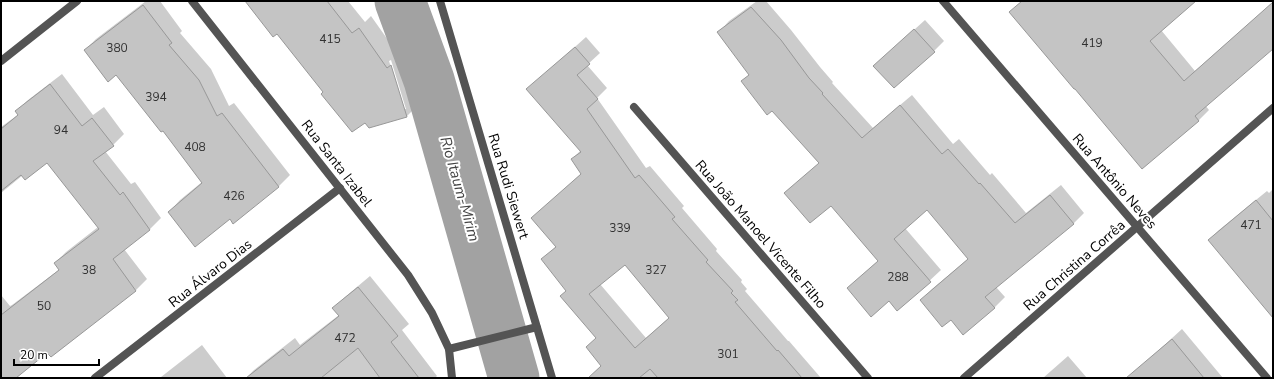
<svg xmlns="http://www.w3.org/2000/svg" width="1274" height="379" viewBox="0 0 1274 379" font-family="'Nunito Sans',sans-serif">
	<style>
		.shadow { fill: #0003; fill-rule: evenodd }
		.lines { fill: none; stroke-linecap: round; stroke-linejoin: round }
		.river { stroke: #a2a2a2; stroke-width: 51 }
		.building { fill: #c4c4c4; stroke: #989898; fill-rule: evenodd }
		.minor { stroke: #545454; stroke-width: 8 }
		.tertiary { stroke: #545454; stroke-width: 8 }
		.labels { text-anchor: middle; stroke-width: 4; stroke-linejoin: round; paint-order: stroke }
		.number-label { font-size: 12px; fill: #313131 }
		.street-label { font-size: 14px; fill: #000; stroke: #fff }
		.water-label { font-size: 15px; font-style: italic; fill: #434343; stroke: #fff }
	</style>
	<rect width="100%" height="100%" fill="#fff"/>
	<path class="shadow" d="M 146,1 L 160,1 L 182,31 L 180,33 L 211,69 L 229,106 L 234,103 L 290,175 L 279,186 L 234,222 L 230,217 L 169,212 L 180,200 L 202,182 L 163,130 L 117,74 L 85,50 L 96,39 Z
		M 246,1 L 348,1 L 365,22 L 371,16 L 400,57 L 404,54 L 419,104 L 407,116 L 369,126 ZM 391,60 L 406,109 L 404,109 L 389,61 Z
		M 757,1 L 766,1 L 791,30 L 820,67 L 833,82 L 832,83 L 873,128 L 912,95 L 953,144 L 959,139 L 990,175 L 992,173 L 1026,213 L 1061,185 L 1084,213 L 1074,223 L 996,287 L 1005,297 L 994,308 L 951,318 L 922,300 L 932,289 L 969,258 L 927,209 L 905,228 L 941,270 L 898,310 L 889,300 L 848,288 L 879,260 L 831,205 L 786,193 L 819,163 L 772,109 L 742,81 L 750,74 L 719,32 L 729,21 Z
		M 1022,1 L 1194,1 L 1161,30 L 1195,71 L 1273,2 L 1273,47 L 1205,105 L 1209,110 L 1198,121 L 1010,12 Z
		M 925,20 L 944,41 L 934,51 L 885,56 Z
		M 586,37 L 600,53 L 587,65 L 607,88 L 597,98 L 646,168 L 650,166 L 684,206 L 682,208 L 717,249 L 716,251 L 742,280 L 741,282 L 747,289 L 745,291 L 788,341 L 789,341 L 821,378 L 599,378 L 602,365 L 597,337 L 567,291 L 543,260 L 556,246 L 532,218 L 582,173 L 572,159 L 581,150 L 528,89 ZM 625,264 L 670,317 L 646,338 L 600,284 Z
		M 62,74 L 93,115 L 104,107 L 124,134 L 113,145 L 105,151 L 131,184 L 135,182 L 161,218 L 150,229 L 124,249 L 147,279 L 136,290 L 51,356 L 47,351 L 14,378 L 1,378 L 1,295 L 10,306 L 12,305 L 60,269 L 55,263 L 66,252 L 98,227 L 47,161 L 23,175 L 1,193 L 1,127 L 19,114 L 16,111 L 28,100 Z
		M 1273,189 L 1273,316 L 1209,240 L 1219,230 L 1267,191 L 1269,193 Z
		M 370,276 L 409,324 L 402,330 L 437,376 L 435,378 L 246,378 L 254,370 L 295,338 L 300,345 L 339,315 L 333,308 L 345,297 Z
		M 1182,329 L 1223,378 L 1144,378 L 1137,370 Z
		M 202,345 L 227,378 L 160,378 L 161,377 Z
		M 1068,356 L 1087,378 L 1043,378 Z"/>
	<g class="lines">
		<path class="river" d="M 400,1 L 429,80 L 514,378"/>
	</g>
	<path class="building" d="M 245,1 L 327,1 L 352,33 L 359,28 L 387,68 L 391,65 L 407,117 L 369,128 L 365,123 L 352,132 L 321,94 L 323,92 L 277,34 L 273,37 Z
		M 1022,1 L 1196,1 L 1150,41 L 1184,81 L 1273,2 L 1273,49 L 1195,116 L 1199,121 L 1142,169 L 1075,89 L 1074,89 L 1009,12 Z
		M 143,5 L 172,43 L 169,45 L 199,80 L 217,116 L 222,113 L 279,187 L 233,224 L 230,219 L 195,247 L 168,212 L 202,183 L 163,131 L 161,132 L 116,75 L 108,82 L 84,50 Z
		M 751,7 L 781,40 L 809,78 L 823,93 L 822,94 L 862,138 L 900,105 L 942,154 L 948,149 L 979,184 L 980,183 L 1015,223 L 1050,195 L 1074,224 L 985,297 L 995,308 L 963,335 L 951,320 L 942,327 L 920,300 L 968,259 L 927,210 L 894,239 L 931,282 L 897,311 L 889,301 L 871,317 L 847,288 L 878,261 L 831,206 L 810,223 L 784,193 L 819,163 L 772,111 L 767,115 L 741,81 L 749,75 L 717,32 Z
		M 914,29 L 935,52 L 894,88 L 873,66 Z
		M 575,47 L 590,64 L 577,75 L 598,99 L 587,109 L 635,178 L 639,175 L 675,217 L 672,219 L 708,260 L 706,262 L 733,291 L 731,293 L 738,300 L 735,302 L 777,351 L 778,350 L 802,378 L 658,378 L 650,369 L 639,378 L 588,378 L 601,366 L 586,347 L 596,338 L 560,296 L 566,291 L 541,259 L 556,247 L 531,218 L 581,174 L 571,159 L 581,152 L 526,89 ZM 625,265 L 669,318 L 635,348 L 589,294 Z
		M 50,84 L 82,126 L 92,118 L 114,146 L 93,161 L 120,195 L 123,192 L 150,230 L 113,259 L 136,291 L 51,357 L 47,353 L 16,378 L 1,378 L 1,315 L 59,270 L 54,263 L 99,229 L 47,163 L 25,180 L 21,175 L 1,191 L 1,129 L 18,115 L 15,111 Z
		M 1256,200 L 1273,221 L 1273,318 L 1208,240 Z
		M 358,287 L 398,336 L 391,342 L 419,378 L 380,378 L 358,348 L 321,378 L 246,378 L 283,349 L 289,356 L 339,316 L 332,308 Z
		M 1172,339 L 1204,378 L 1126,378 Z"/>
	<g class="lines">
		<path class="minor" d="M 440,1 L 552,378
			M 943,1 L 1267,378
			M 1,61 L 77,1
			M 634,107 L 868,378
			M 449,349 L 537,327
			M 95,378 L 340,188
			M 964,378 L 1273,108"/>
		<path class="tertiary" d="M 192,1 L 408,275 L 432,313 L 449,349 L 452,378"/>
	</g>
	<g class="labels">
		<g class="number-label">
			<text x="330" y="43">415</text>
			<text x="1092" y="47">419</text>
			<text x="117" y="52">380</text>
			<text x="156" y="101">394</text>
			<text x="61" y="134">94</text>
			<text x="195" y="151">408</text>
			<text x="234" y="200">426</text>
			<text x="1251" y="229">471</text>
			<text x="620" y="232">339</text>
			<text x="89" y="274">38</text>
			<text x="656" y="274">327</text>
			<text x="898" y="281">288</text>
			<text x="44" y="310">50</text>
			<text x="345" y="342">472</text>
			<text x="728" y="358">301</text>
		</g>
		<g class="street-label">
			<text transform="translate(337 163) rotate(52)" y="5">Rua Santa Izabel</text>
			<text transform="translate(1115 181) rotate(49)" y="5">Rua Antônio Neves</text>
			<text transform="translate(509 186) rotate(73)" y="5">Rua Rudi Siewert</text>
			<text transform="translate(761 234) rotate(49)" y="5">Rua João Manoel Vicente Filho</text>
			<text transform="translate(1074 265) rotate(-41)" y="5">Rua Christina Corrêa</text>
			<text transform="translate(210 273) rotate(-38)" y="5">Rua Álvaro Dias</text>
		</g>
		<g class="water-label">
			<text transform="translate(460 189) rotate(74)" y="5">Rio Itaum-Mirim</text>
		</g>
	</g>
	<rect width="1274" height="379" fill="none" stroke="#000000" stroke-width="4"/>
	<path d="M14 359v6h85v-6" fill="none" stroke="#000000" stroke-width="2"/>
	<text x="20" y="359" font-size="12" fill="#000000" stroke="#ffffff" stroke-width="3" paint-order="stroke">20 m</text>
</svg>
